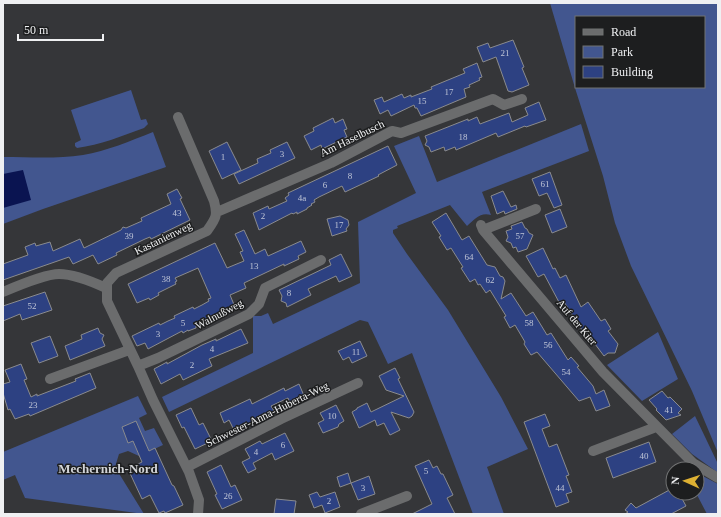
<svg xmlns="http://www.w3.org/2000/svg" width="721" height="517" viewBox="0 0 721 517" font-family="'Times New Roman',serif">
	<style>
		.green { fill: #42568f; fill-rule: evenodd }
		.water { fill: #0a1451 }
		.building { fill: #2d4182; stroke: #8a8b8e }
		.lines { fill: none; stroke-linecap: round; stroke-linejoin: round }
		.street { stroke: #6b6c6d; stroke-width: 10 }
		.labels { text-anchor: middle; stroke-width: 3; stroke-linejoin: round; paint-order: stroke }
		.number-label { font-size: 9px; fill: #bec4d6 }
		.street-label { font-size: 11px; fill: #eff0f2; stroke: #1d1e1f }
		.quarter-label { font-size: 13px; font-weight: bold; fill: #d2d4d7; stroke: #1d1e1f }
	</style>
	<rect width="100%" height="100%" fill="#353639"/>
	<path class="green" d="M 550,3 L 718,3 L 718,453 L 692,391 L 631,266 L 615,223 L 603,176 L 575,88 ZM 576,17 L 704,17 L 704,87 L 576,87 Z
		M 131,90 L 141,120 L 146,119 L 148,124 L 144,128 C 122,136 100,145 77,148 L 75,146 L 75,143 L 81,140 L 71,110 Z
		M 581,124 L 589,151 L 482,192 L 491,215 C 480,212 475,219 467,226 L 450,205 L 397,226 L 398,228 L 393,230 L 393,233 L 407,254 L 448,310 L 501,397 L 528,449 L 487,467 L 504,514 L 473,514 L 412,353 L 388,364 L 368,322 L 360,320 L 169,412 L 162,397 L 253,353 L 253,316 L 261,316 L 268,313 L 273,324 L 360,283 L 358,222 L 416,193 L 394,146 L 419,136 L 437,182 Z
		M 153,132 L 166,167 L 43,209 L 3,224 L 3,157 C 29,157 57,159 83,155 C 107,151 130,141 153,132 Z
		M 658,332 L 678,379 L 642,401 L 607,365 Z
		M 138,396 L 147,414 L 139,418 L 145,431 L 154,428 L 163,445 L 139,456 L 128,451 L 119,454 L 115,467 L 144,514 L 25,498 L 15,475 L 3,480 L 3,452 Z
		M 695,416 L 718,464 L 717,472 L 692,454 L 672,434 Z
		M 697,473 L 718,484 L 718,514 L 707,514 L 696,493 L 697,493 Z"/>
	<path class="water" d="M 23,170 L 31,200 L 3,208 L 3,174 Z"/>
	<path class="building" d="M 513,40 L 524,67 L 522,68 L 529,85 L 512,92 L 508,91 L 496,57 L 483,62 L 477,47 L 488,43 L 490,48 Z
		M 477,63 L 482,77 L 479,78 L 480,80 L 469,85 L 470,87 L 464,89 L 466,97 L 421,116 L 417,108 L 415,108 L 414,105 L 391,116 L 388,110 L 380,114 L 374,100 L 382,97 L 384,102 L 402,94 L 404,98 L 411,95 L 411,97 L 432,89 L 431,87 L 465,73 L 463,69 Z
		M 539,102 L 546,120 L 526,127 L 525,126 L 498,137 L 496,133 L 456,150 L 455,147 L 445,151 L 444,147 L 431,152 L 429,147 L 425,145 L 427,141 L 425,136 L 468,119 L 468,121 L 477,117 L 480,124 L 509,113 L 512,122 L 528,115 L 525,108 Z
		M 333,118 L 335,123 L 343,119 L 347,129 L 344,130 L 347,137 L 322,149 L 321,145 L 311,150 L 304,136 L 314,131 L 313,128 Z
		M 227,142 L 241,170 L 222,179 L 209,151 Z
		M 287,142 L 295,158 L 239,184 L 234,174 L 258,163 L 257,159 L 271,153 L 270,150 Z
		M 388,146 L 397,165 L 378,175 L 379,176 L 345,192 L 342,186 L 319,197 L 314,200 L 315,202 L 311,204 L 312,205 L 307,208 L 307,209 L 297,214 L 297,212 L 293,214 L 292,213 L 259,230 L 253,213 L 268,206 L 269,209 L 287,201 L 285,198 L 289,195 L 288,193 Z
		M 550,172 L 562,205 L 554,208 L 547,193 L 539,196 L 532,179 Z
		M 177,189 L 182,198 L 180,199 L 190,220 L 151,239 L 150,237 L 145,239 L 116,253 L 117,255 L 98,264 L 93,255 L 73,264 L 69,257 L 3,280 L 3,264 L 28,255 L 25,247 L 35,243 L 36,246 L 50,242 L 53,251 L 80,239 L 84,248 L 121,230 L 123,227 L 126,228 L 142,221 L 141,218 L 171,204 L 167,194 Z
		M 503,191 L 511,207 L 516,205 L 517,209 L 505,214 L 504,211 L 497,214 L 491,196 Z
		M 560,209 L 567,227 L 552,233 L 545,215 Z
		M 446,213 L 462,240 L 469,236 L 487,265 L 495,267 L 500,276 L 503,277 L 505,281 L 501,299 L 511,293 L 526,316 L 533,312 L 547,335 L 551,333 L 568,360 L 571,357 L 579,366 L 577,367 L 593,386 L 596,394 L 604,390 L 610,406 L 596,411 L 590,397 L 579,401 L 537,352 L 531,355 L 524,344 L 525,342 L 515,325 L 510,328 L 504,317 L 506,316 L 490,290 L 486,293 L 480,284 L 478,285 L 475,279 L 470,282 L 461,268 L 463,267 L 451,248 L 447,250 L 439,237 L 441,236 L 432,222 Z
		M 340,216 L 348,220 L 349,225 L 346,229 L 347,231 L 332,236 L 327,219 Z
		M 522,222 L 525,228 L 527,229 L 529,233 L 533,235 L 527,249 L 518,252 L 516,247 L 513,248 L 511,243 L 506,241 L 508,237 L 506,231 L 512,229 L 511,226 Z
		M 244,230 L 255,254 L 265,249 L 268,256 L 301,241 L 306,252 L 298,256 L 299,259 L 284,266 L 284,264 L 244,283 L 246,288 L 230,295 L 235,307 L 230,310 L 230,311 L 223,315 L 222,314 L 217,316 L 216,314 L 200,322 L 201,323 L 196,326 L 196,328 L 188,331 L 188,330 L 183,333 L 182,331 L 148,349 L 145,343 L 137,346 L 132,336 L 159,323 L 160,325 L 168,321 L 175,318 L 174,316 L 193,307 L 194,309 L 202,305 L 209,301 L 208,299 L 211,298 L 198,268 L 175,278 L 177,281 L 175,282 L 176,284 L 158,293 L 159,295 L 150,300 L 149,298 L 137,303 L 128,284 L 215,243 L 227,268 L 244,261 L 240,252 L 243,251 L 235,234 Z
		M 543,248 L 553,269 L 555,268 L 560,278 L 566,275 L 581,307 L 588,302 L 601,321 L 605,319 L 611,329 L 608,331 L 618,344 L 615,353 L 608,353 L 604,356 L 586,332 L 584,333 L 564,302 L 560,304 L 544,274 L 538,277 L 526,256 Z
		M 341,254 L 352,276 L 339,282 L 336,276 L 308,289 L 311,295 L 287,307 L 286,303 L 281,301 L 282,296 L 279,290 L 331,265 L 329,260 Z
		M 45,292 L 52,310 L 22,320 L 20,314 L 3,321 L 3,306 Z
		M 98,328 L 100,333 L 104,335 L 102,339 L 105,346 L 70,360 L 65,346 L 82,339 L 81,335 Z
		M 241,329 L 248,343 L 209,359 L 212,366 L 183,380 L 180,374 L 161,384 L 154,369 L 167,362 L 167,364 L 202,345 L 216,339 L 216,341 Z
		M 50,336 L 58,356 L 39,363 L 31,343 Z
		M 360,341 L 367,356 L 352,363 L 349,357 L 343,360 L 338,351 Z
		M 21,364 L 27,379 L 24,380 L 31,397 L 37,394 L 37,396 L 76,381 L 75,379 L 90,373 L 96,388 L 30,416 L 29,414 L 15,419 L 10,409 L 8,410 L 3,393 L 3,384 L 10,382 L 5,370 Z
		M 395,368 L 400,378 L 398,379 L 414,412 L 412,416 L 409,418 L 391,412 L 400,430 L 390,435 L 384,423 L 377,426 L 375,420 L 359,428 L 352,412 L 357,409 L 357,408 L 367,403 L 371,412 L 404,396 L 386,390 L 379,376 Z
		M 299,384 L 305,398 L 291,405 L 288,398 L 271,406 L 274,411 L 235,432 L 229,420 L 224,423 L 220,413 L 250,399 L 252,404 L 284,388 L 285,391 Z
		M 662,391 L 668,398 L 670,397 L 682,409 L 678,413 L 681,415 L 666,420 L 656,410 L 657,409 L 649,400 Z
		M 336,405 L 344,421 L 339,424 L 338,427 L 323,433 L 318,423 L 324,420 L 320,413 Z
		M 191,408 L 199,425 L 203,423 L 212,441 L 195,449 L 184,427 L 182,428 L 176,415 Z
		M 545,414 L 550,426 L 542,429 L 549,447 L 557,444 L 569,475 L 566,476 L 572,492 L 566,494 L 569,502 L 556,507 L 524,422 Z
		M 136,421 L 149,451 L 155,448 L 172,485 L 174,486 L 183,505 L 165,513 L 164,511 L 159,513 L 150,495 L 142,499 L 128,469 L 142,462 L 133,441 L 128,443 L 122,427 Z
		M 285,433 L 294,451 L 275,460 L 272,453 L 253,463 L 256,469 L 248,473 L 242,462 L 250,458 L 245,449 L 260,441 L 262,444 Z
		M 649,442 L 656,462 L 613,478 L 606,458 Z
		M 429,460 L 433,468 L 437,466 L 441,474 L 443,474 L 453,495 L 447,498 L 455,514 L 412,514 L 432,504 L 415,466 Z
		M 221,465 L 231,487 L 235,485 L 242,500 L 222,509 L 215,495 L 217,494 L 207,472 Z
		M 348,473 L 351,483 L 340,487 L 337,477 Z
		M 369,476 L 375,494 L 358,500 L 351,483 Z
		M 673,488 L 673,493 L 679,493 L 686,506 L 671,514 L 625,514 L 628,512 L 625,510 L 631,503 L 636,508 Z
		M 317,492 L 320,497 L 335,492 L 340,507 L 325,513 L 322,505 L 314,508 L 309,495 Z
		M 276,499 L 296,501 L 294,514 L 274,514 Z"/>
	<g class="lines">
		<path class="street" d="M 178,117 L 214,201 C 218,216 216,218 207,231 L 116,273 L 107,283 L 107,301 L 138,366 L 153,400 L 189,472 L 199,500 L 198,514
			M 217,212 L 331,163 L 392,131 L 401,133 L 493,99 L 504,105 L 522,99
			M 481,225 L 483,230 L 603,372 L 693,463 L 718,478
			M 483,230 L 536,209
			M 3,292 C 17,286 45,274 59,274 C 74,274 93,282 106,288
			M 138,366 L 158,358 L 249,314 L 259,304 L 265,288 L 321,260
			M 50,379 L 129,350
			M 593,451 L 656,427
			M 187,467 L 281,419 L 358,383
			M 361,514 L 407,496"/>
	</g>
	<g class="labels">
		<g class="number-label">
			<text x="505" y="56">21</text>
			<text x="449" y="95">17</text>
			<text x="422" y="104">15</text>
			<text x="463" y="140">18</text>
			<text x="282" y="157">3</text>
			<text x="223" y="160">1</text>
			<text x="350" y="179">8</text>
			<text x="545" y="187">61</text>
			<text x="325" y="188">6</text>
			<text x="302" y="201">4a</text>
			<text x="177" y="216">43</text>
			<text x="263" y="219">2</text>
			<text x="339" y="228">17</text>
			<text x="129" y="239">39</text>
			<text x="520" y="239">57</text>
			<text x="469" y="260">64</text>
			<text x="254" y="269">13</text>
			<text x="166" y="282">38</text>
			<text x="490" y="283">62</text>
			<text x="289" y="296">8</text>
			<text x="32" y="309">52</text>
			<text x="183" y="326">5</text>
			<text x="529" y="326">58</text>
			<text x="158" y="337">3</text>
			<text x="548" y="348">56</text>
			<text x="212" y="352">4</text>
			<text x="356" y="355">11</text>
			<text x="192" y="368">2</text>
			<text x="566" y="375">54</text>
			<text x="33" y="408">23</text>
			<text x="669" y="413">41</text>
			<text x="332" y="419">10</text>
			<text x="283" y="448">6</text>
			<text x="256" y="455">4</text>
			<text x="644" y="459">40</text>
			<text x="426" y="474">5</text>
			<text x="363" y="491">3</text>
			<text x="560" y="491">44</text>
			<text x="228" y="499">26</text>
			<text x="329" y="504">2</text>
		</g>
		<g class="street-label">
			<text transform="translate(352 138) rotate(-26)" y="4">Am Haselbusch</text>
			<text transform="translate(163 238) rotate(-26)" y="4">Kastanienweg</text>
			<text transform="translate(219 314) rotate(-28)" y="4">Walnußweg</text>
			<text transform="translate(577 322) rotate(50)" y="4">Auf der Kier</text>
			<text transform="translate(267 414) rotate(-26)" y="4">Schwester-Anna-Huberta-Weg</text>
		</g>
		<g class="quarter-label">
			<text x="108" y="473">Mechernich-Nord</text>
		</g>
	</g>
	<rect width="721" height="517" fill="none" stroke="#eff0f2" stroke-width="8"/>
	<rect x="575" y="16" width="130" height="72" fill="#1d1e1f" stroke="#717273"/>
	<rect x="583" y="29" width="20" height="6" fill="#6b6c6d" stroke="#717273"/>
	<text x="611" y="36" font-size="12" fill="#eff0f2">Road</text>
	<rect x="583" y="46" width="20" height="12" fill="#42568f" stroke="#717273"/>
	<text x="611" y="56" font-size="12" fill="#eff0f2">Park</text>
	<rect x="583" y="66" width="20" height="12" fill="#2d4182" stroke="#717273"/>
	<text x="611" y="76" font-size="12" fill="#eff0f2">Building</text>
	<g transform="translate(685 481) rotate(273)"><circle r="19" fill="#1d1e1f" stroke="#717273"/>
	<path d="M0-3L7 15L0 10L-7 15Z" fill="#deb133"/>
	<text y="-6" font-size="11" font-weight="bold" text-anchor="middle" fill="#eff0f2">N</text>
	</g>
	<path d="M18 34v6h85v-6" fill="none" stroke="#eff0f2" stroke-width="2"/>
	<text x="24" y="34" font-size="12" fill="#eff0f2" stroke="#1d1e1f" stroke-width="3" paint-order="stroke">50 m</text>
</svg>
